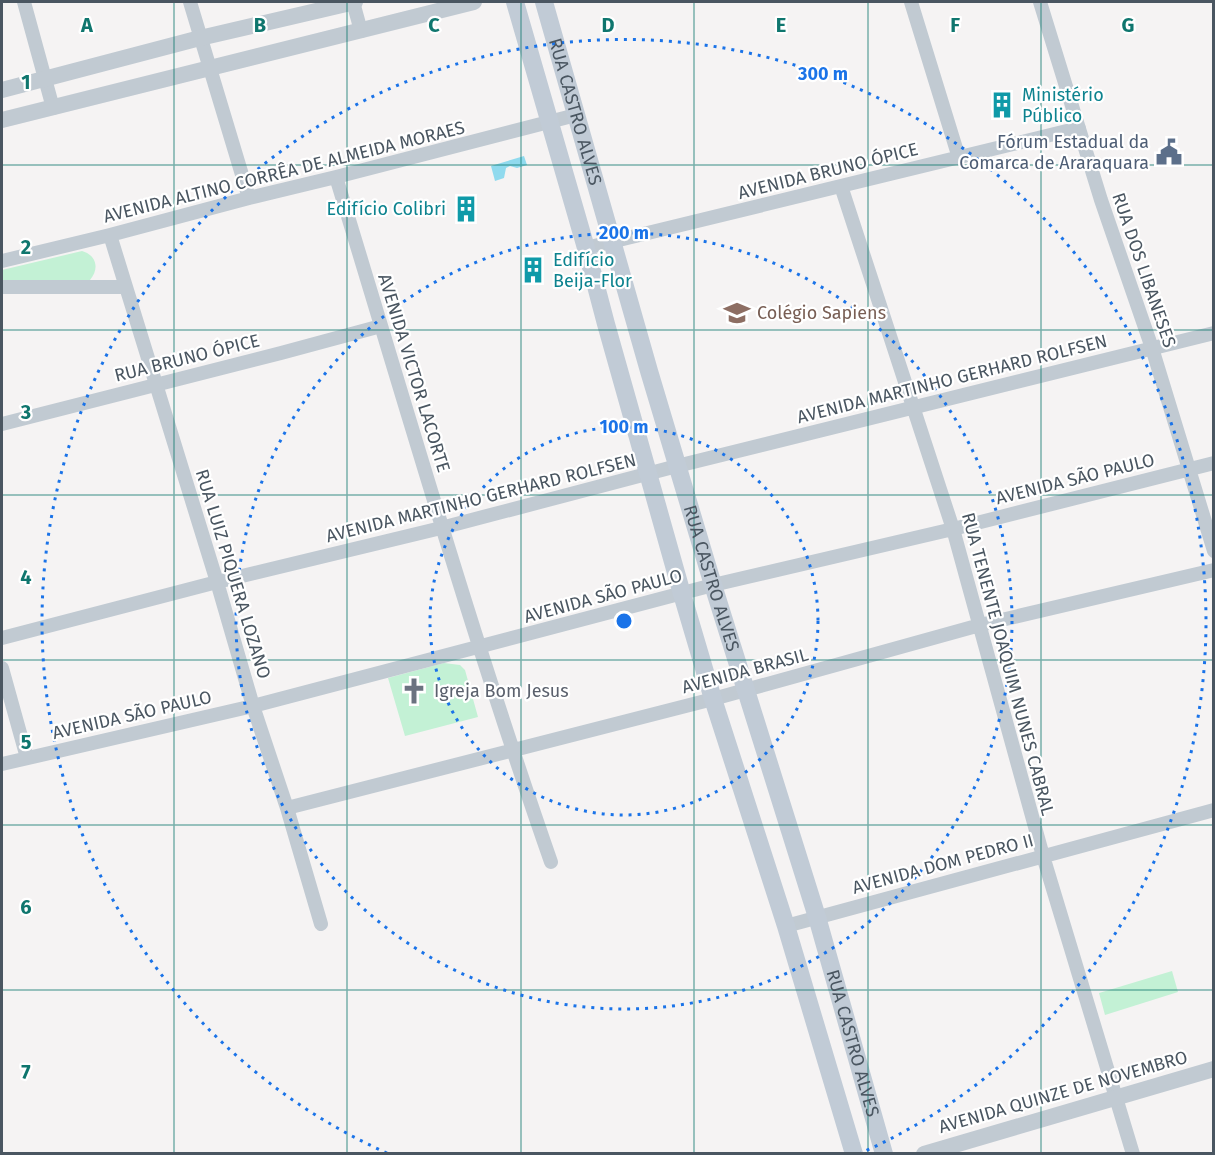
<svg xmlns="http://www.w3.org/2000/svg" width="1215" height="1155" viewBox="0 0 1215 1155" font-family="'Fira Sans',sans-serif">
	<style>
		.green { fill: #c3f1d5 }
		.water { fill: #90daee }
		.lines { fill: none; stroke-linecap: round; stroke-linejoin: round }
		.minor { stroke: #c1cad2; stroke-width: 14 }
		.tertiary { stroke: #c1cad2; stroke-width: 16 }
		.secondary { stroke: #c1cbd6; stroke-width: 18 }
		.grid { fill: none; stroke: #0f766e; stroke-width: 1.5; stroke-opacity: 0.55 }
		.ring { fill: none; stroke: #1a73e8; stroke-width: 3; stroke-dasharray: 3 6 }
		.labels { text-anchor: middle; stroke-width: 4.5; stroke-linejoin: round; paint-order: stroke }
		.culture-label { font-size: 18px; fill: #0d838f; stroke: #fff; text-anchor: start }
		.street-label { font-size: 18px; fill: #4a5661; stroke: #fff }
		.service-label { font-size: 18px; fill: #4e5e75; stroke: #fff; text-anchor: end }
		.education-label { font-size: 18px; fill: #785e54; stroke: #fff; text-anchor: start }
		.worship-label { font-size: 18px; fill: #5b616d; stroke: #fff; text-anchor: start }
		.grid-label { font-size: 20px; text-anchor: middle; font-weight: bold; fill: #0f766e; stroke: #fff; stroke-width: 4.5; stroke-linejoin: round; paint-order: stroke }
		.centre { fill: #1a73e8; stroke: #fff; stroke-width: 3 }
		.ring-label { font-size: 18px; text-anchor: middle; font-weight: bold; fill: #1a73e8; stroke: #fff; stroke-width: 4.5; stroke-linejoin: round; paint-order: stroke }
	</style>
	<rect width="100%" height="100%" fill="#f5f3f3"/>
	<path class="green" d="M 82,251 C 96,255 100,268 90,280 L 2,280 L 2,270 Z
		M 444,663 L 460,665 L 465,670 L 478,717 L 405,736 L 388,678 Z
		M 1172,971 L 1178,992 L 1105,1015 L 1099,993 Z"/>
	<path class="water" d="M 524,156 L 527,165 L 517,168 L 510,166 L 506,168 L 504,178 L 495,181 L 491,166 Z"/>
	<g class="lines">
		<path class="minor" d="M 24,2 L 53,108
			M 190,2 L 249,198
			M 353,2 L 361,31
			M 911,2 L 959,158
			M 1040,2 L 1101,200 L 1152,348 L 1214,551
			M 336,177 C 406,406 472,636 551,862
			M 841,186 L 953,529 L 1043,856 L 1133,1154
			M 110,235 L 217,582 L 253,706 L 287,808 L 321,924
			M 586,248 L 1079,128
			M 2,261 L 110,235 L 249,198 L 336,177 L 576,115
			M 2,287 L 125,287
			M 2,424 L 281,353 L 381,326
			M 2,638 L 217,582 L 441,528 L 677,466 L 1214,333
			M 2,668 L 27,758
			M 2,764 L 253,706 L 713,585 L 953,529 L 1214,463
			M 287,808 L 713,699 L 980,625 L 1214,570
			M 786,926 L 1214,810"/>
		<path class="tertiary" d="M 2,90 L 200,38 L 355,2
			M 2,120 L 474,2
			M 924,1154 L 1214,1069"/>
		<g class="secondary">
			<path d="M 515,2 L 586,248 L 606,324 L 682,594 L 713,699 L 786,926 L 854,1154"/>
			<path id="s1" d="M 544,2 L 649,371 L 713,585 L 817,917 L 884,1154"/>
		</g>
	</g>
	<path class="grid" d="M 174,2 L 174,1154M 347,2 L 347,1154M 521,2 L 521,1154M 694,2 L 694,1154M 868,2 L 868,1154M 1041,2 L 1041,1154M 2,165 L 1214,165M 2,330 L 1214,330M 2,495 L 1214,495M 2,660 L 1214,660M 2,825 L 1214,825M 2,990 L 1214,990"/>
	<g class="ring">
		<circle cx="624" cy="621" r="194"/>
		<circle cx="624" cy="621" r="388"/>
		<path d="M387 1153A582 582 0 1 1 861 1153"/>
	</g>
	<defs>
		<g id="building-bare" transform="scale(2.07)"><path d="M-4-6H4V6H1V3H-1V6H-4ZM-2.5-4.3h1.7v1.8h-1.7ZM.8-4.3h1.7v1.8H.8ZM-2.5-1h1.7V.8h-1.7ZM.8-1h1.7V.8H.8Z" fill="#0f9aa8" stroke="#fff" stroke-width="2.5" paint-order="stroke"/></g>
		<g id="civic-bare" transform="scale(2.07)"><path d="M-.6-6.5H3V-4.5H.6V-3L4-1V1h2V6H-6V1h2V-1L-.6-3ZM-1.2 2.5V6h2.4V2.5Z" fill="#5c6f8a" stroke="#fff" stroke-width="2.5" paint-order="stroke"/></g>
		<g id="school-bare" transform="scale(2.07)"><path d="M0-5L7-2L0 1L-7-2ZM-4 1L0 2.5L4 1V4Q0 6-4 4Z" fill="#8d6e63" stroke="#fff" stroke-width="2.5" paint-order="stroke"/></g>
		<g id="church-bare" transform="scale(2.07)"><path d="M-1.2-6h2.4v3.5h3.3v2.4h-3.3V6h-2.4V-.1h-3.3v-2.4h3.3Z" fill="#6b7280" stroke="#fff" stroke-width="2.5" paint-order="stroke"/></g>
	</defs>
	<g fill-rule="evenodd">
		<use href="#building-bare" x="1002" y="105"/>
		<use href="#civic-bare" x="1169" y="152"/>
		<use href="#building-bare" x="466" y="209"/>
		<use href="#building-bare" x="533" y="270"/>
		<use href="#school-bare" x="737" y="313"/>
		<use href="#church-bare" x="414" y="691"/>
	</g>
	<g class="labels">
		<g class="culture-label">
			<text x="1022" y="101">Ministério<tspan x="1022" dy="21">Público</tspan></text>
			<text x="446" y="215" text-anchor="end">Edifício Colibri</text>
			<text x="553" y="266">Edifício<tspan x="553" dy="21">Beija-Flor</tspan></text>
		</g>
		<g class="street-label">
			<text dy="6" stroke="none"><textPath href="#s1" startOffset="114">RUA CASTRO ALVES</textPath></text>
			<text transform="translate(828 171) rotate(-14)" y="6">AVENIDA BRUNO ÓPICE</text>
			<text transform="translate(284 172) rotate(-14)" y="6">AVENIDA ALTINO CORRÊA DE ALMEIDA MORAES</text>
			<text transform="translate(1144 270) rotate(71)" y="6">RUA DOS LIBANESES</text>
			<text transform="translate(187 358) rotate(-14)" y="6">RUA BRUNO ÓPICE</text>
			<text transform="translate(414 373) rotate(73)" y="6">AVENIDA VICTOR LACORTE</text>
			<text transform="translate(952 379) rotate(-14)" y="6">AVENIDA MARTINHO GERHARD ROLFSEN</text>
			<text transform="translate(1075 479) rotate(-14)" y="6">AVENIDA SÃO PAULO</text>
			<text transform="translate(481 498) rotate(-14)" y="6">AVENIDA MARTINHO GERHARD ROLFSEN</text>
			<text transform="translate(233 574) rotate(73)" y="6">RUA LUIZ PIQUERA LOZANO</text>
			<text dy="6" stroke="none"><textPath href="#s1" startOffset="600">RUA CASTRO ALVES</textPath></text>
			<text transform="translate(603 596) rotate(-15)" y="6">AVENIDA SÃO PAULO</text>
			<text transform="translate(1008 664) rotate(75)" y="6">RUA TENENTE JOAQUIM NUNES CABRAL</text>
			<text transform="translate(745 671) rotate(-15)" y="6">AVENIDA BRASIL</text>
			<text transform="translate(132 715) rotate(-13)" y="6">AVENIDA SÃO PAULO</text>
			<text transform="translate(943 864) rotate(-15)" y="6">AVENIDA DOM PEDRO II</text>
			<text dy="6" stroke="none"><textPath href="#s1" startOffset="1086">RUA CASTRO ALVES</textPath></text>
			<text transform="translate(1063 1092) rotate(-16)" y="6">AVENIDA QUINZE DE NOVEMBRO</text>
		</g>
		<g class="service-label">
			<text x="1149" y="148">Fórum Estadual da<tspan x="1149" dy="21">Comarca de Araraquara</tspan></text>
		</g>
		<g class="education-label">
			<text x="757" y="319">Colégio Sapiens</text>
		</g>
		<g class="worship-label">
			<text x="434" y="697">Igreja Bom Jesus</text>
		</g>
	</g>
	<g class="grid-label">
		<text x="87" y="32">A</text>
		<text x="260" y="32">B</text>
		<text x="434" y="32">C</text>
		<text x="608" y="32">D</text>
		<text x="781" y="32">E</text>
		<text x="955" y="32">F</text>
		<text x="1128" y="32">G</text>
		<text x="26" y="89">1</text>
		<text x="26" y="254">2</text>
		<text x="26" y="419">3</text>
		<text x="26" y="584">4</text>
		<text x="26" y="749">5</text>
		<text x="26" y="914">6</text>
		<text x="26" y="1079">7</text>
	</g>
	<circle cx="624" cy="621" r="9" class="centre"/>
	<g class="ring-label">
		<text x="823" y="80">300 m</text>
		<text x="624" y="239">200 m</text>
		<text x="624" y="433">100 m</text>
	</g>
	<rect width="1215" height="1155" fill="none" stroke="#4a5661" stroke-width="6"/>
</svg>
